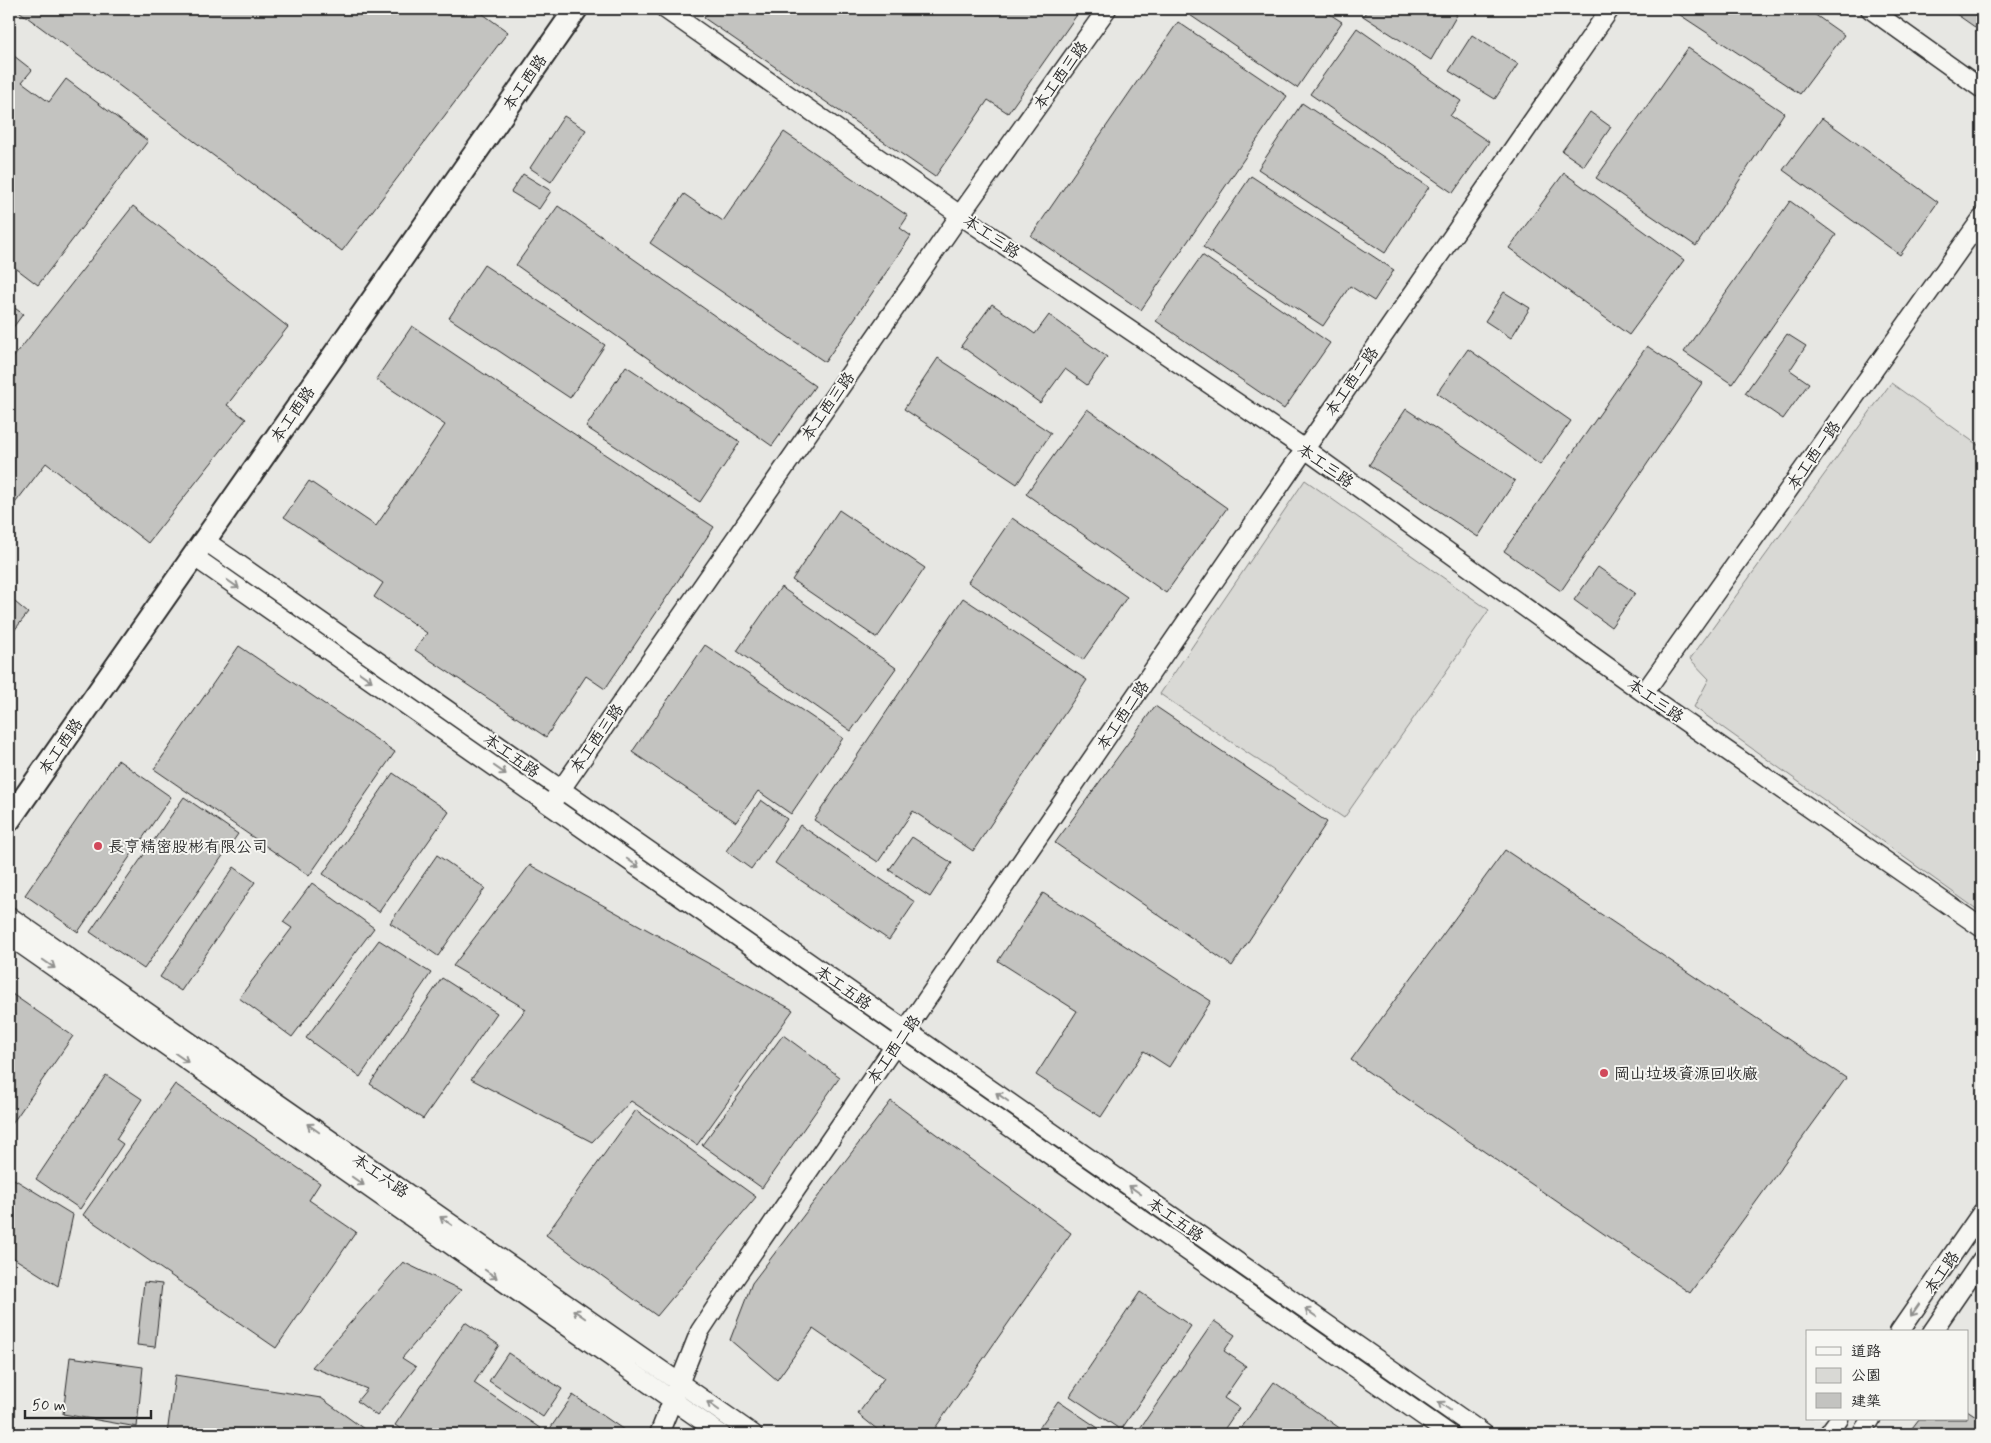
<svg xmlns="http://www.w3.org/2000/svg" width="1991" height="1443" viewBox="0 0 1991 1443" font-family="Mynerve,'LXGW WenKai TC',sans-serif">
	<style>
		.built { fill: #e7e7e3; fill-rule: evenodd }
		.green { fill: #d9d9d5; stroke: #828280 }
		.building { fill: #c3c3c0; stroke: #2b2b2b }
		.lines { fill: none; stroke-linecap: round; stroke-linejoin: round }
		.minor-casing { stroke: #2b2b2b; stroke-width: 21 }
		.tertiary-casing { stroke: #2b2b2b; stroke-width: 26 }
		.minor { stroke: #f6f6f2; stroke-width: 18 }
		.tertiary { stroke: #f6f6f2; stroke-width: 22 }
		.oneway { stroke: #90908e }
		.poi-dot { fill: #d1495b; stroke: #f6f6f2; stroke-width: 2 }
		.labels { text-anchor: middle; stroke-width: 4; stroke-linejoin: round; paint-order: stroke }
		.street-label { font-size: 16px; fill: #2b2b2b; stroke: #f6f6f2 }
		.poi-label { font-size: 16px; fill: #2b2b2b; stroke: #f6f6f2; text-anchor: start }
	</style>
	<rect width="100%" height="100%" fill="#f6f6f2"/>
	<filter id="ink" filterUnits="userSpaceOnUse"><feTurbulence type="fractalNoise" baseFrequency=".02" numOctaves="2"/><feDisplacementMap in="SourceGraphic" scale="10" xChannelSelector="R" yChannelSelector="G"/><feConvolveMatrix kernelMatrix="1 2 1 2 8 2 1 2 1" color-interpolation-filters="sRGB"/></filter>
	<g filter="url(#ink)">
		<path class="built" d="M 9,9 L 1982,9 L 1982,1434 L 9,1434 ZM 1807,1332 L 1967,1332 L 1967,1419 L 1807,1419 Z"/>
		<path class="green" d="M 1891,383 L 1982,448 L 1982,913 L 1694,707 L 1709,679 L 1690,659 Z
			M 1305,480 L 1489,610 L 1344,818 L 1160,694 Z"/>
		<path class="building" d="M 16,9 L 476,9 L 508,32 L 342,251 Z
			M 711,9 L 1081,9 L 1008,113 L 988,100 L 935,177 L 704,18 Z
			M 1181,9 L 1322,9 L 1342,22 L 1297,88 Z
			M 1368,9 L 1448,9 L 1457,15 L 1431,60 L 1363,16 Z
			M 1671,9 L 1807,9 L 1844,35 L 1800,94 Z
			M 1949,9 L 1982,9 L 1982,32 Z
			M 1178,22 L 1287,96 L 1141,310 L 1031,236 Z
			M 1357,28 L 1461,101 L 1450,116 L 1489,142 L 1453,193 L 1310,94 Z
			M 1472,35 L 1518,64 L 1495,99 L 1449,71 Z
			M 1688,48 L 1784,113 L 1696,246 L 1596,178 Z
			M 9,52 L 32,70 L 22,82 L 49,102 L 66,79 L 148,141 L 38,285 L 9,263 L 9,162 L 15,154 L 9,150 Z
			M 1302,103 L 1429,187 L 1385,253 L 1258,169 Z
			M 1590,112 L 1611,127 L 1584,166 L 1562,151 Z
			M 564,116 L 586,130 L 551,182 L 530,168 Z
			M 1822,118 L 1938,202 L 1900,255 L 1783,170 Z
			M 784,132 L 908,216 L 900,228 L 911,236 L 825,362 L 650,243 L 684,194 L 723,221 Z
			M 1564,173 L 1684,260 L 1629,335 L 1509,248 Z
			M 523,174 L 551,191 L 539,209 L 511,192 Z
			M 1251,176 L 1394,270 L 1374,301 L 1350,286 L 1323,326 L 1203,247 Z
			M 1790,201 L 1836,235 L 1732,384 L 1684,352 Z
			M 133,206 L 288,327 L 227,405 L 246,419 L 148,543 L 46,463 L 9,511 L 9,363 Z
			M 558,206 L 815,386 L 772,446 L 516,265 Z
			M 1202,255 L 1330,343 L 1284,409 L 1156,321 Z
			M 484,265 L 605,345 L 570,398 L 449,318 Z
			M 1504,292 L 1530,308 L 1511,338 L 1485,321 Z
			M 9,304 L 23,314 L 9,333 Z
			M 992,304 L 1035,334 L 1049,315 L 1107,357 L 1087,385 L 1065,369 L 1040,403 L 961,346 Z
			M 412,326 L 714,527 L 605,689 L 586,676 L 546,737 L 415,650 L 427,633 L 374,597 L 383,583 L 284,517 L 309,481 L 376,526 L 445,425 L 376,379 Z
			M 1787,334 L 1806,346 L 1790,370 L 1809,383 L 1783,419 L 1745,393 Z
			M 1647,346 L 1702,383 L 1561,591 L 1504,551 Z
			M 1468,349 L 1571,421 L 1540,465 L 1437,393 Z
			M 938,358 L 1051,433 L 1017,484 L 904,409 Z
			M 626,366 L 740,442 L 700,502 L 586,427 Z
			M 1087,409 L 1227,508 L 1166,593 L 1026,494 Z
			M 1406,409 L 1515,481 L 1478,537 L 1369,465 Z
			M 839,510 L 925,568 L 877,638 L 792,580 Z
			M 1012,518 L 1127,597 L 1083,660 L 968,582 Z
			M 1598,567 L 1635,593 L 1611,627 L 1574,600 Z
			M 781,587 L 896,668 L 851,731 L 737,651 Z
			M 9,597 L 28,613 L 9,637 Z
			M 963,598 L 1087,680 L 973,851 L 913,811 L 878,862 L 814,820 Z
			M 705,645 L 843,738 L 791,814 L 758,791 L 736,822 L 632,752 Z
			M 239,646 L 395,752 L 309,876 L 154,769 Z
			M 1155,706 L 1327,822 L 1232,966 L 1055,843 Z
			M 118,760 L 171,797 L 78,932 L 25,895 Z
			M 393,773 L 449,812 L 379,912 L 323,874 Z
			M 184,797 L 238,834 L 144,969 L 90,932 Z
			M 761,800 L 787,819 L 751,869 L 726,851 Z
			M 800,825 L 915,902 L 889,940 L 775,863 Z
			M 912,837 L 952,863 L 930,897 L 889,870 Z
			M 1505,850 L 1846,1078 L 1690,1293 L 1351,1060 Z
			M 437,855 L 485,888 L 438,956 L 390,923 Z
			M 530,865 L 793,1010 L 697,1145 L 631,1101 L 592,1142 L 471,1079 L 526,1009 L 453,966 Z
			M 234,867 L 255,882 L 181,991 L 160,977 Z
			M 312,883 L 374,928 L 292,1037 L 239,998 L 292,928 L 283,922 Z
			M 1043,893 L 1211,1001 L 1169,1067 L 1144,1051 L 1101,1117 L 1036,1075 L 1077,1011 L 998,961 Z
			M 379,940 L 431,973 L 360,1077 L 306,1038 Z
			M 442,978 L 497,1013 L 423,1119 L 370,1084 Z
			M 9,992 L 73,1036 L 9,1128 Z
			M 783,1035 L 840,1077 L 762,1188 L 702,1145 Z
			M 106,1075 L 142,1099 L 116,1139 L 123,1144 L 80,1209 L 36,1179 Z
			M 175,1084 L 320,1183 L 309,1200 L 356,1232 L 276,1348 L 83,1215 Z
			M 891,1101 L 1071,1233 L 931,1434 L 883,1434 L 858,1414 L 884,1378 L 813,1329 L 777,1380 L 730,1340 L 752,1283 Z
			M 636,1110 L 756,1197 L 657,1316 L 546,1235 Z
			M 9,1176 L 73,1215 L 58,1286 L 9,1255 Z
			M 403,1262 L 461,1290 L 402,1358 L 416,1367 L 377,1416 L 357,1401 L 367,1389 L 312,1367 Z
			M 144,1282 L 162,1284 L 155,1347 L 137,1345 Z
			M 1140,1292 L 1191,1326 L 1121,1430 L 1070,1396 Z
			M 1214,1321 L 1235,1335 L 1224,1351 L 1246,1366 L 1224,1398 L 1239,1408 L 1221,1434 L 1136,1434 Z
			M 465,1322 L 499,1345 L 474,1383 L 547,1433 L 573,1395 L 624,1430 L 621,1434 L 408,1434 L 395,1425 Z
			M 508,1353 L 562,1389 L 543,1417 L 489,1381 Z
			M 70,1357 L 143,1367 L 137,1427 L 63,1414 Z
			M 175,1375 L 321,1398 L 371,1434 L 167,1434 Z
			M 1274,1382 L 1348,1434 L 1237,1434 Z
			M 1058,1401 L 1107,1434 L 1035,1434 Z
			M 1967,1410 L 1982,1420 L 1982,1434 L 1912,1434 L 1909,1432 L 1919,1419 L 1967,1419 Z"/>
		<g class="lines">
			<g class="minor-casing">
				<path id="minor" d="M 665,9 L 960,215 L 1305,449 L 1644,693 L 1982,928
					M 1870,9 L 1982,89
					M 204,540 L 1484,1434
					M 193,556 L 1449,1434
					M 1644,693 L 1982,218
					M 555,798 L 960,215 L 1107,9
					M 9,916 L 753,1434
					M 9,936 L 721,1434
					M 1899,1332 L 1982,1212
					M 1932,1332 L 1982,1259
					M 659,1434 L 700,1331 L 731,1284 L 1305,449 L 1610,9
					M 1828,1434 L 1839,1419
					M 1861,1434 L 1871,1419"/>
			</g>
			<g class="tertiary-casing">
				<path id="tertiary" d="M 9,820 L 576,9"/>
			</g>
			<use href="#minor" class="minor"/>
			<use href="#tertiary" class="tertiary"/>
		</g>
		<defs><path id="oneway-shaft" d="M-6 0H5M1.5-3L5.5 0L1.5 3" fill="none" stroke-width="1.6" stroke-linecap="round" stroke-linejoin="round" transform="scale(1.25)"/></defs>
		<g class="oneway">
			<use href="#oneway-shaft" transform="translate(233 584) rotate(35)"/>
			<use href="#oneway-shaft" transform="translate(366 677) rotate(35)"/>
			<use href="#oneway-shaft" transform="translate(500 770) rotate(35)"/>
			<use href="#oneway-shaft" transform="translate(633 863) rotate(35)"/>
			<use href="#oneway-shaft" transform="translate(49 964) rotate(35)"/>
			<use href="#oneway-shaft" transform="translate(182 1058) rotate(35)"/>
			<use href="#oneway-shaft" transform="translate(1002 1097) rotate(-145)"/>
			<use href="#oneway-shaft" transform="translate(313 1128) rotate(-145)"/>
			<use href="#oneway-shaft" transform="translate(358 1181) rotate(35)"/>
			<use href="#oneway-shaft" transform="translate(1135 1190) rotate(-145)"/>
			<use href="#oneway-shaft" transform="translate(446 1221) rotate(-145)"/>
			<use href="#oneway-shaft" transform="translate(491 1274) rotate(35)"/>
			<use href="#oneway-shaft" transform="translate(1915 1310) rotate(125)"/>
			<use href="#oneway-shaft" transform="translate(1311 1313) rotate(-145)"/>
			<use href="#oneway-shaft" transform="translate(579 1314) rotate(-145)"/>
			<use href="#oneway-shaft" transform="translate(713 1406) rotate(-145)"/>
			<use href="#oneway-shaft" transform="translate(1444 1406) rotate(-145)"/>
		</g>
	</g>
	<g class="poi-dot">
		<circle cx="98" cy="846" r="5"/>
		<circle cx="1604" cy="1073" r="5"/>
	</g>
	<g class="labels">
		<g class="street-label">
			<text transform="translate(1060 75) rotate(-54)" y="6">本工西三路</text>
			<text transform="translate(524 82) rotate(-55)" y="6">本工西路</text>
			<text transform="translate(992 236) rotate(34)" y="6">本工三路</text>
			<text transform="translate(1351 381) rotate(-55)" y="6">本工西二路</text>
			<text transform="translate(827 406) rotate(-55)" y="6">本工西三路</text>
			<text transform="translate(292 414) rotate(-55)" y="6">本工西路</text>
			<text transform="translate(1813 455) rotate(-55)" y="6">本工西一路</text>
			<text transform="translate(1326 465) rotate(35)" y="6">本工三路</text>
			<text transform="translate(1656 700) rotate(35)" y="6">本工三路</text>
			<text transform="translate(1122 715) rotate(-56)" y="6">本工西二路</text>
			<text transform="translate(596 738) rotate(-55)" y="6">本工西三路</text>
			<text transform="translate(60 746) rotate(-55)" y="6">本工西路</text>
			<text transform="translate(512 755) rotate(35)" y="6">本工五路</text>
			<text transform="translate(844 987) rotate(35)" y="6">本工五路</text>
			<text transform="translate(893 1049) rotate(-55)" y="6">本工西二路</text>
			<text transform="translate(381 1175) rotate(35)" y="6">本工六路</text>
			<text transform="translate(1176 1219) rotate(35)" y="6">本工五路</text>
			<text transform="translate(1941 1272) rotate(-55)" y="6">本工路</text>
		</g>
		<g class="poi-label">
			<text x="108" y="852">長亨精密股彬有限公司</text>
			<text x="1614" y="1079">岡山垃圾資源回收廠</text>
		</g>
	</g>
	<rect width="1991" height="1443" fill="none" stroke="#f6f6f2" stroke-width="30"/>
	<rect x="15" y="15" width="1961" height="1413" fill="none" stroke="#2b2b2b" stroke-width="2" filter="url(#ink)"/>
	<rect x="1806" y="1330" width="162" height="90" fill="#f6f6f2" stroke="#a5a5a2"/>
	<rect x="1816" y="1347" width="25" height="8" fill="#f6f6f2" stroke="#a5a5a2"/>
	<text x="1851" y="1356" font-size="15" fill="#2b2b2b">道路</text>
	<rect x="1816" y="1368" width="25" height="15" fill="#d9d9d5" stroke="#a5a5a2"/>
	<text x="1851" y="1380" font-size="15" fill="#2b2b2b">公園</text>
	<rect x="1816" y="1393" width="25" height="15" fill="#c3c3c0" stroke="#a5a5a2"/>
	<text x="1851" y="1406" font-size="15" fill="#2b2b2b">建築</text>
	<path d="M25 1410v8h126v-8" fill="none" stroke="#2b2b2b" stroke-width="2.5"/>
	<text x="32" y="1410" font-size="15" fill="#2b2b2b" stroke="#f6f6f2" stroke-width="4" paint-order="stroke">50 m</text>
</svg>
